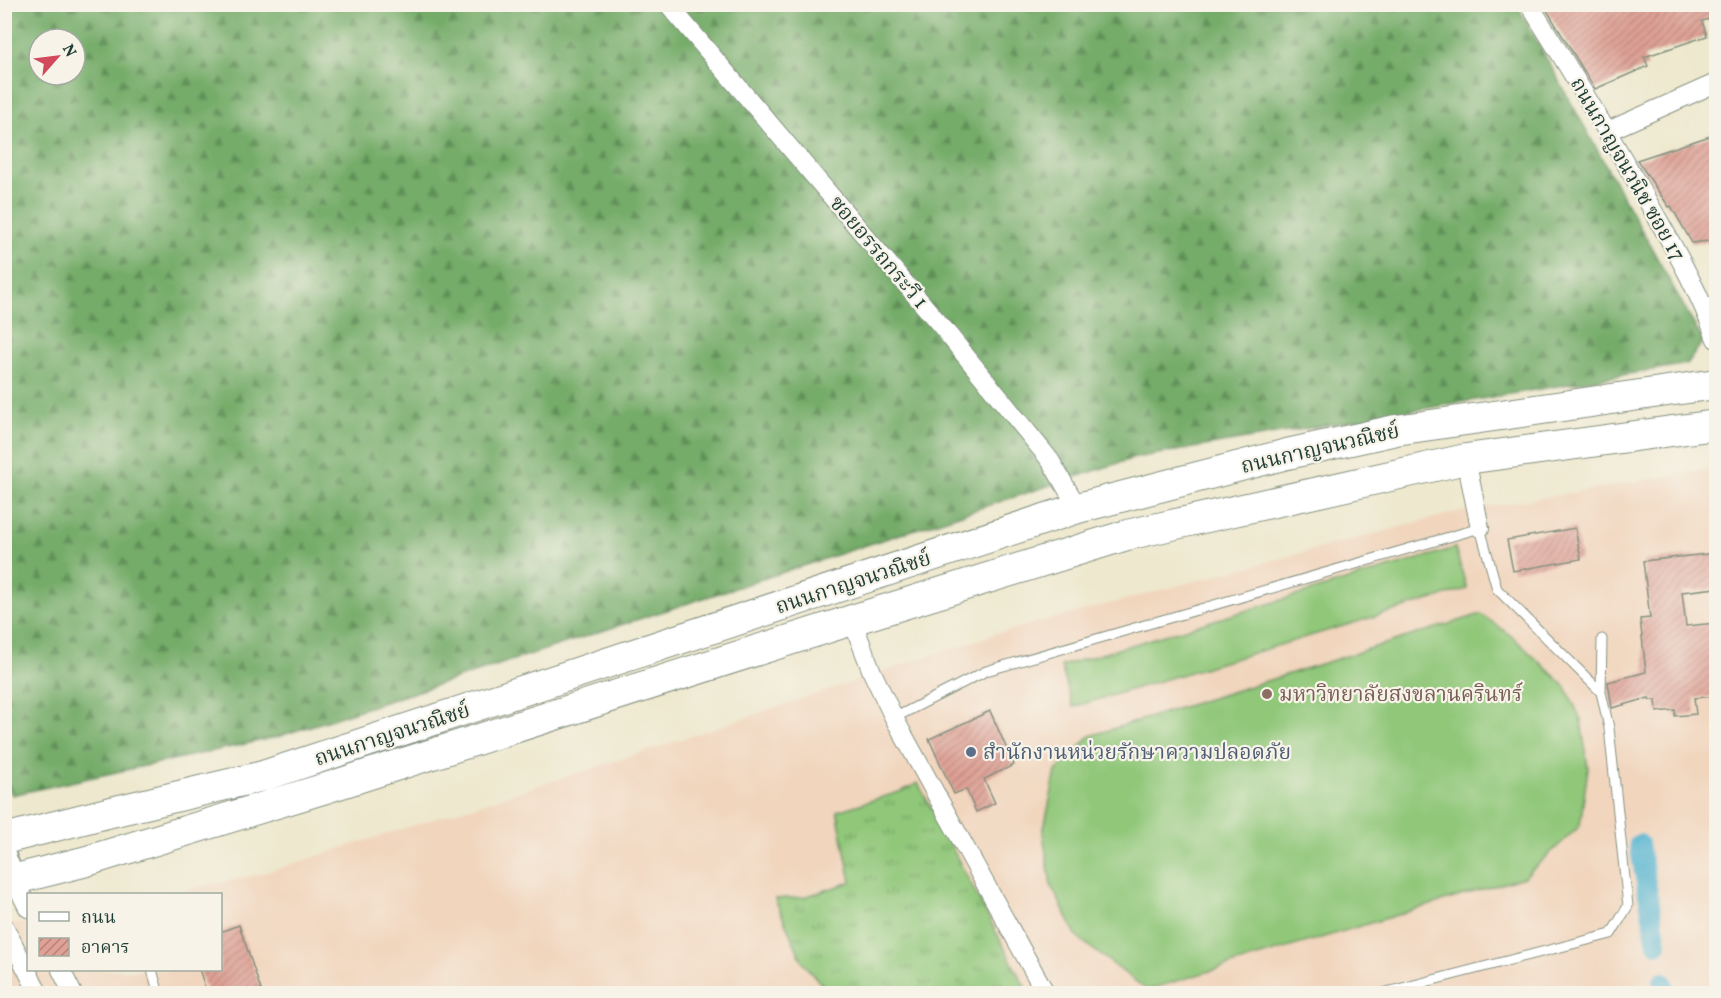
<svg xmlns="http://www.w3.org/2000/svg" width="1721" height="998" viewBox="0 0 1721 998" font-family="Vollkorn,'Noto Serif Thai',serif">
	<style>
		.built { fill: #f1d5bd }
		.grass { fill: url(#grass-tufts); stroke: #588256; stroke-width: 1.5 }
		.forest { fill: url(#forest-firs); stroke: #4a744e; stroke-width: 1.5; fill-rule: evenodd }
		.pitch { fill: #90c779; stroke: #588256; stroke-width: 1.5 }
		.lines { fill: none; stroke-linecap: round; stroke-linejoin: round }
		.canal { stroke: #51b2d0; stroke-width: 20 }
		.building { fill: url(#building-hatch) }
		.service-casing { stroke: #869281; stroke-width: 11 }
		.minor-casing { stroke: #869281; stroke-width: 20 }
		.tertiary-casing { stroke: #869281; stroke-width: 25 }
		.primary-casing { stroke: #869281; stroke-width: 32 }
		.service { stroke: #fff; stroke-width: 9 }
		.minor { stroke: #fff; stroke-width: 18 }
		.tertiary { stroke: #fff; stroke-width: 22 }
		.primary { stroke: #fff; stroke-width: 30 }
		.education-dot { fill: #8d6e63; stroke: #f7f3e8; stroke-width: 2 }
		.service-dot { fill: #5c6f8a; stroke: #f7f3e8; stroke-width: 2 }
		.labels { text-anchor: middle; stroke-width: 4.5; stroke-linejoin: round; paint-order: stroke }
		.street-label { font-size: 21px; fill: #1f3d34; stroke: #f7f3e8 }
		.education-label { font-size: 21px; fill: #785e54; stroke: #f7f3e8; text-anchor: start }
		.service-label { font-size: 21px; fill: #4e5e75; stroke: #f7f3e8; text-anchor: start }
	</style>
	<defs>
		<pattern id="grass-tufts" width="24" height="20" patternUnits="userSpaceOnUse" patternTransform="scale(1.5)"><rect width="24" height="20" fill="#90c779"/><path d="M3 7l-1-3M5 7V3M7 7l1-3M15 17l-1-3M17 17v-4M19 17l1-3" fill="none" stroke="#75a364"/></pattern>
		<pattern id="forest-firs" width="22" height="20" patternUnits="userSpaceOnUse" patternTransform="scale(1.5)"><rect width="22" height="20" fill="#74ac69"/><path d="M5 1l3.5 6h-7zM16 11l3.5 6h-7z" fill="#5f8d57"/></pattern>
		<pattern id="building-hatch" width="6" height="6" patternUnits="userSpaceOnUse" patternTransform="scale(1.5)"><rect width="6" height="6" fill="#dfa095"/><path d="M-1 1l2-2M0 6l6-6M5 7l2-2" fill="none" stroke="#b4847a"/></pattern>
	</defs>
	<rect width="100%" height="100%" fill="#f7f3e8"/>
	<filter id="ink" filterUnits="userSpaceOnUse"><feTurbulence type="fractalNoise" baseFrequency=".0167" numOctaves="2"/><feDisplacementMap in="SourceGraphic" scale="12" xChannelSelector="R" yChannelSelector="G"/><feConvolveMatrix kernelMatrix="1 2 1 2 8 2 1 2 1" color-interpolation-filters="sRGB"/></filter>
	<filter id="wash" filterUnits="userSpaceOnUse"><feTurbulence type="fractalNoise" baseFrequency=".008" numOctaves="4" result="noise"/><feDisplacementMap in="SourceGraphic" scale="24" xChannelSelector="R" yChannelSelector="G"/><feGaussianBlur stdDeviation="1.35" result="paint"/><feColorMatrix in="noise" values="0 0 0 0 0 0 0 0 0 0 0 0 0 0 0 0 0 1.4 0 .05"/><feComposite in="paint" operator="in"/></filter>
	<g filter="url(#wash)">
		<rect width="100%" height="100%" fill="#eee8ce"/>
		<path class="built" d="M 1716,468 L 1716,993 L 5,994 L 4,925 L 28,922 L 28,970 L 220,970 L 220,894 L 164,894 L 258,875 L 641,753 L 995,634 L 1453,513 Z"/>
		<path class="grass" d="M 918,783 L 1028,993 L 829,993 L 803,963 L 775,899 L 804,897 L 851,882 L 837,811 L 902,791 Z"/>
		<path class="forest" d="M 5,5 L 1517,5 L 1703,341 L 1687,364 L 1134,458 L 277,737 L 12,795 L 5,780 ZM 39,39 L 75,39 L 75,75 L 39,75 Z"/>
		<path class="pitch" d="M 1455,548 L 1467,589 L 1073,707 L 1061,666 Z
			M 1481,614 L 1513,637 L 1566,687 L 1581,720 L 1588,768 L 1580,826 L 1524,877 L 1147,990 L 1077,937 L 1051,885 L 1043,833 L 1056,771 L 1090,736 Z"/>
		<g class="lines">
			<path class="canal" d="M 1639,844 L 1657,944
				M 1663,982 L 1666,994"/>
		</g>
		<g id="blocks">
			<path class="building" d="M 1543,4 L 1716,4 L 1716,17 L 1702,21 L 1707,36 L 1644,57 L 1648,66 L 1595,89 Z
				M 1710,136 L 1716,147 L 1716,240 L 1692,243 L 1671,206 L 1669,207 L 1637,160 Z
				M 1575,528 L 1581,559 L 1513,571 L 1507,540 Z
				M 1716,553 L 1716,588 L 1682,592 L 1686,626 L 1716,623 L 1716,696 L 1694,698 L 1696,714 L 1675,716 L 1675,710 L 1657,712 L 1656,700 L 1650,700 L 1649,698 L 1612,708 L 1608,682 L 1646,672 L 1640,619 L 1650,618 L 1643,561 Z
				M 990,711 L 1014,765 L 984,779 L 995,803 L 976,812 L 966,789 L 954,794 L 929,739 Z
				M 239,925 L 262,993 L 207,993 L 199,969 L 220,969 L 220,932 Z"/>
		</g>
	</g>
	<g filter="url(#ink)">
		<use href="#blocks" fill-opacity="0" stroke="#869281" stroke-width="1.5"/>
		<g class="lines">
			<g class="service-casing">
				<path id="service" d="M 1601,692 L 1602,639
					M 894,718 L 986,671 L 1480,528 L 1497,589 L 1601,692 L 1609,728 L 1628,906 L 1611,934 L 1379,994
					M 152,970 L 159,994"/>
			</g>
			<g class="minor-casing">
				<path id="minor" d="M 668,4 L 943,328 L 1050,460 L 1078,508
					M 1529,4 C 1570,69 1609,134 1647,200 C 1673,246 1699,290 1716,339
					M 1608,131 L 1716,83
					M 1466,459 L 1480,528
					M 852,620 L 872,672 L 894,718 L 1046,994
					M 14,880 L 28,908
					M 4,926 L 39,994
					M 61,970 L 73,994"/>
			</g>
			<g class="tertiary-casing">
				<path id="tertiary" d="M 4,855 L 14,880"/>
			</g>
			<g class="primary-casing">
				<path id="primary" d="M 4,839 L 107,813 L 263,776 L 1078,508 L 1287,454 L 1396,430 L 1716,384
					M 4,882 L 87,861 L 326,788 L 852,620 L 1127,535 L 1466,459 L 1716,425"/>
			</g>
			<use href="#service" class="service"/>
			<use href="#minor" class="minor"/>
			<use href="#tertiary" class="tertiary"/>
			<use href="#primary" class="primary"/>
		</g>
	</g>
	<circle class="education-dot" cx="1267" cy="694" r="6"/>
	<circle class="service-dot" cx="971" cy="752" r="6"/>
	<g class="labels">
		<g class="street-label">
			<text transform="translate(1628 169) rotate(60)" y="7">ถนนกาญจนวนิช ซอย 17</text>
			<text transform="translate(879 252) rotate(50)" y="7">ซอยอรรถกระวี 1</text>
			<text transform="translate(1320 448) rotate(-13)" y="7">ถนนกาญจนวณิชย์</text>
			<text transform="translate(853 582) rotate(-18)" y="7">ถนนกาญจนวณิชย์</text>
			<text transform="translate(392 734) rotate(-18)" y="7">ถนนกาญจนวณิชย์</text>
		</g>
		<g class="education-label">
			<text x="1279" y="701">มหาวิทยาลัยสงขลานครินทร์</text>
		</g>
		<g class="service-label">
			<text x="983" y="759">สำนักงานหน่วยรักษาความปลอดภัย</text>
		</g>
	</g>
	<rect width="1721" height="998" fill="none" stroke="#f7f3e8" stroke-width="24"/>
	<rect x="27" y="893" width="195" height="78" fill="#f7f3e8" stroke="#a1aaa0" stroke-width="1.5"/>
	<rect x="39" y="912" width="30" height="9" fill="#ffffff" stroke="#a1aaa0" stroke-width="1.5"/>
	<text x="81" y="923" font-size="18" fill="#1f3d34">ถนน</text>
	<rect x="39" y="938" width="30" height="18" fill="url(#building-hatch)" stroke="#a1aaa0" stroke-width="1.5"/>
	<text x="81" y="953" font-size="18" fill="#1f3d34">อาคาร</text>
	<g transform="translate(57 57) rotate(62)"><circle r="28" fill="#f7f3e8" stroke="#a1aaa0" stroke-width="1.5"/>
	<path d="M0-4.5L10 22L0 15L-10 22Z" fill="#d1495b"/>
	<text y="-9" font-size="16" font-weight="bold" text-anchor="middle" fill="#1f3d34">N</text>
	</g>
</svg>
